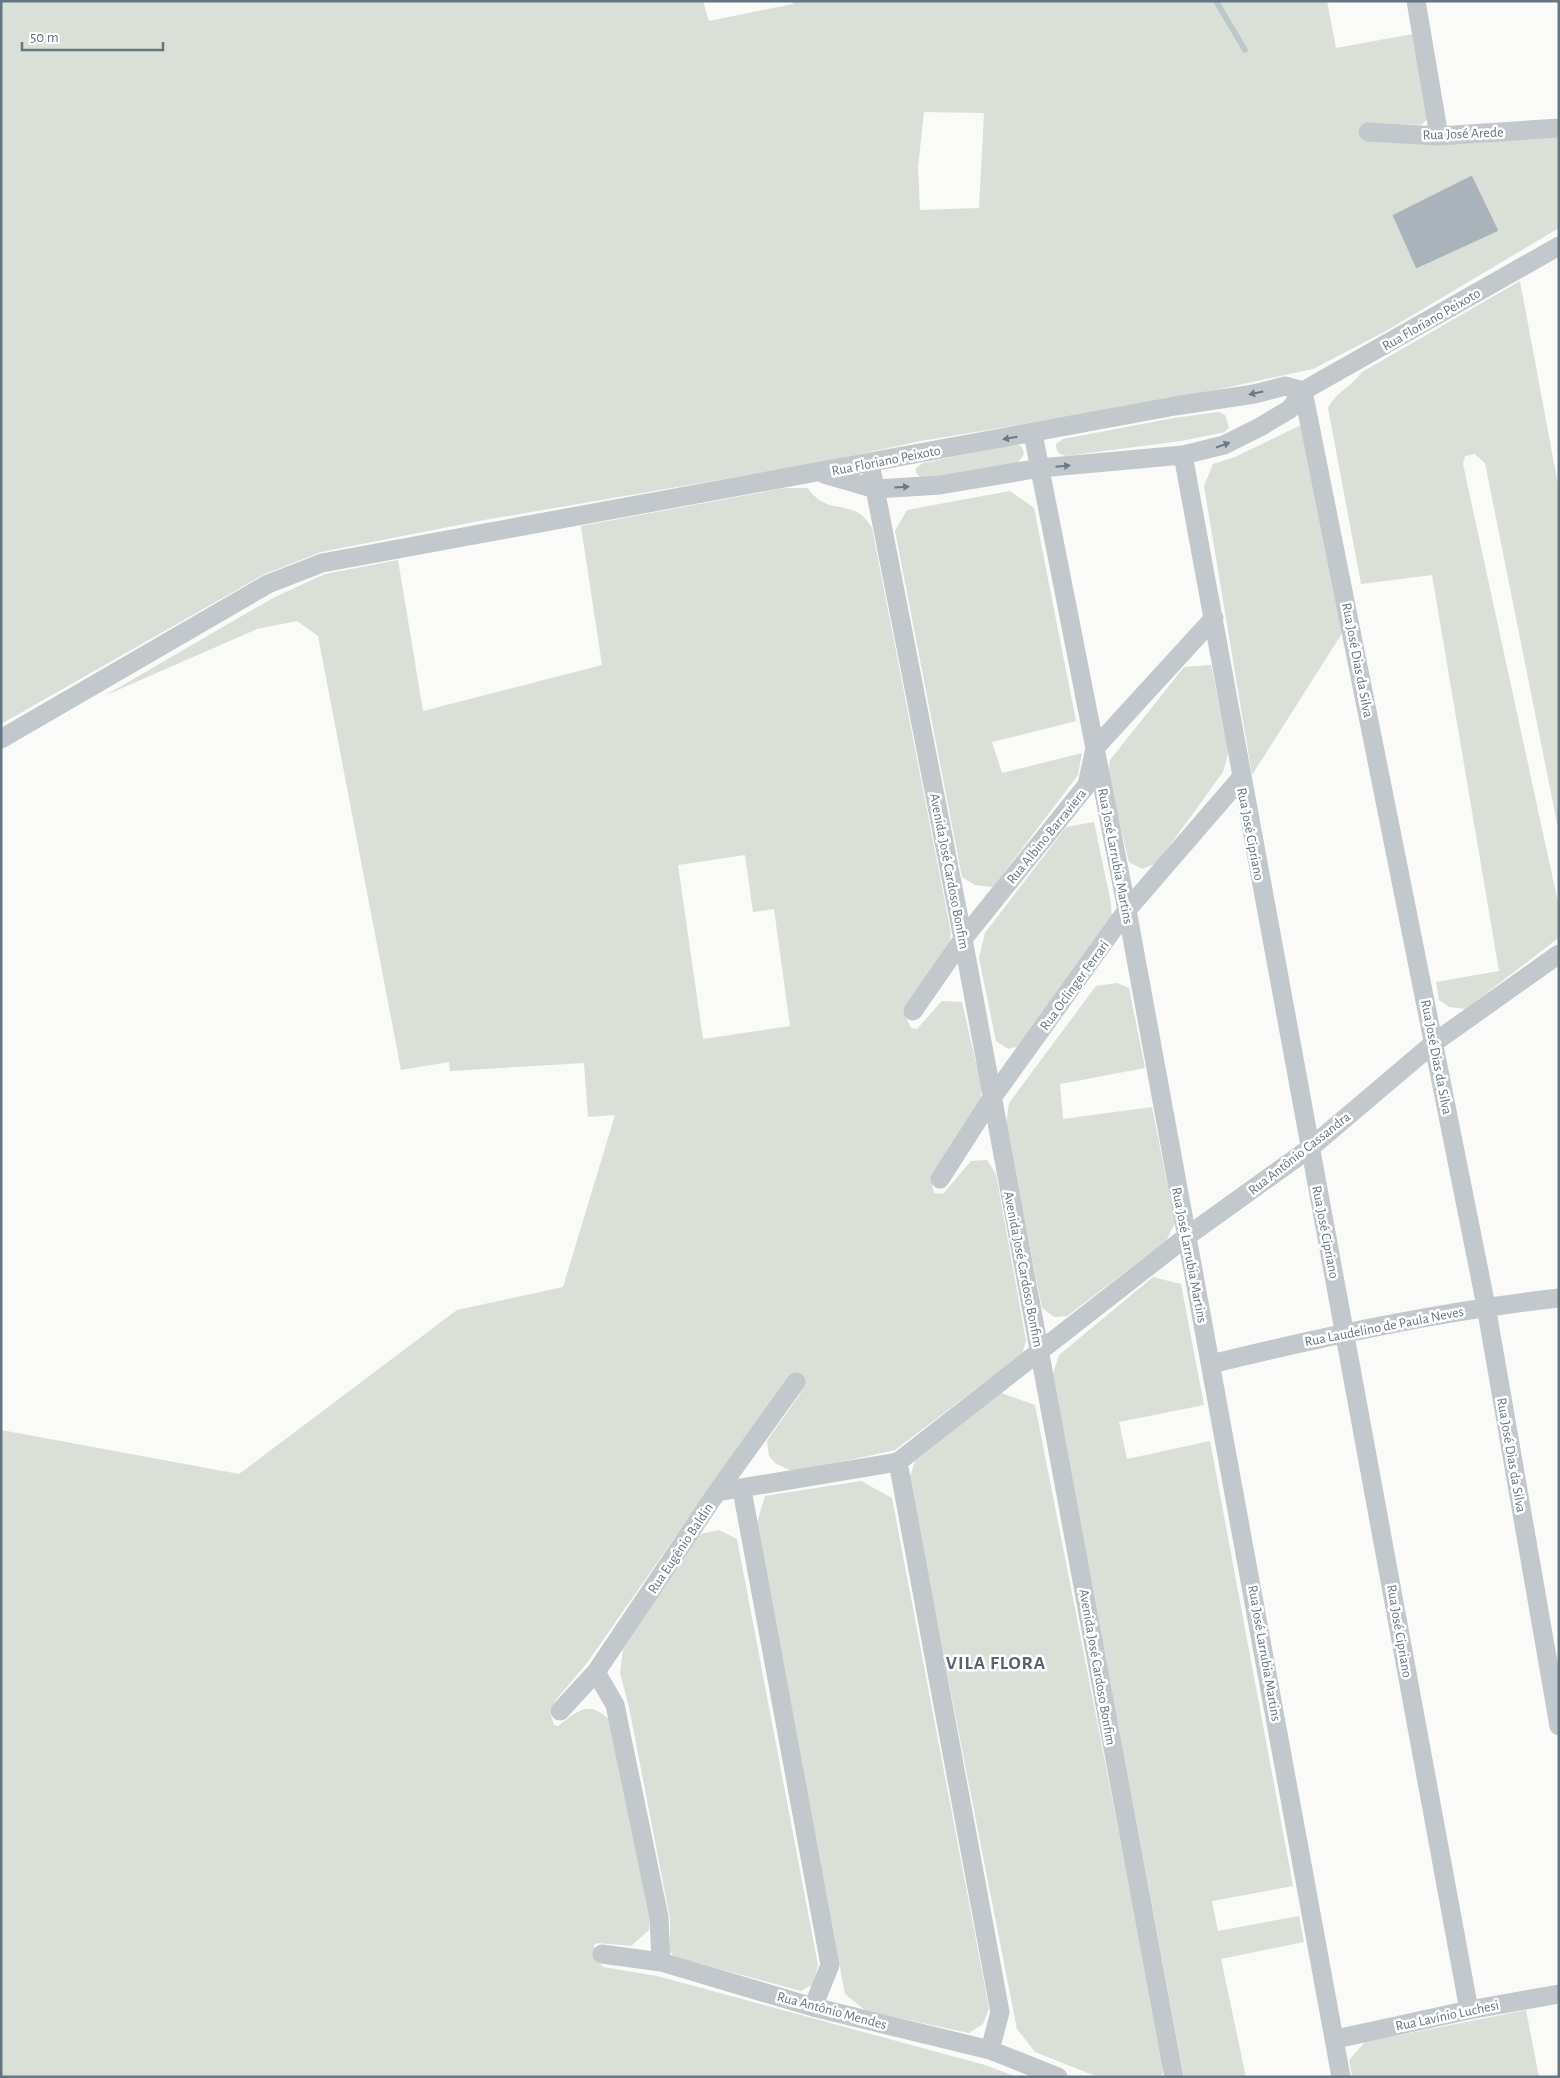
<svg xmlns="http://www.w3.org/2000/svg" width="1560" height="2078" viewBox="0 0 1560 2078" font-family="'Alegreya Sans',sans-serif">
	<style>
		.green { fill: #dadfd7; fill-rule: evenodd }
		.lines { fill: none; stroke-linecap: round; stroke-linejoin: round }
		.stream { stroke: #bbc7cb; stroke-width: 5.5 }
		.building { fill: #aab3b9; stroke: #dcdcda }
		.minor { stroke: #c3c8cc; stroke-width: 19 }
		.oneway { fill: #6a7a87 }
		.labels { text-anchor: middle; stroke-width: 5; stroke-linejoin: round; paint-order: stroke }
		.street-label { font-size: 14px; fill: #657683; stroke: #fff }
		.district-label { font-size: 19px; font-weight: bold; letter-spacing: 1px; fill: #57646e; stroke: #fff }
	</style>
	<rect width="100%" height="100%" fill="#fafaf8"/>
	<path class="green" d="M 1,1 L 703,1 L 709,21 L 793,4 L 793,1 L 1327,1 L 1336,48 L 1413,34 L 1431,116 L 1421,125 L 1368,123 L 1440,142 L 1559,137 L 1559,228 L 1386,331 L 1313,369 L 1174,399 L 921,441 L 818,463 L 484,520 L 321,552 L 265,574 L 1,724 ZM 924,112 L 984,113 L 979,208 L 920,210 L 918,167 ZM 1472,175 L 1499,231 L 1416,269 Z
		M 1520,281 L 1559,490 L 1559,833 L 1485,463 L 1475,454 L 1465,456 L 1463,464 L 1559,907 L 1559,935 L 1557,939 L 1466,1009 L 1449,1007 L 1439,1000 L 1436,982 L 1499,971 L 1432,575 L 1361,584 L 1328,408 C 1336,392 1350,388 1362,372 Z
		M 1219,412 L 1225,415 L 1229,427 L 1225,432 L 1181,441 L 1066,456 C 1059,454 1056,452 1056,444 L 1063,439 L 1174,418 Z
		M 1303,424 L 1353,616 L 1252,775 L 1204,486 L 1213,464 L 1235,457 Z
		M 1017,444 L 1022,447 L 1024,454 L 1017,464 L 928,478 L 922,478 L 916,473 L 916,468 L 923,463 Z
		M 785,488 L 808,488 C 828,519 854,495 872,528 L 951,933 L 948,951 L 905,1015 L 911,1028 L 917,1029 L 942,1001 L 962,1002 L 982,1089 L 979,1109 L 937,1169 L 932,1185 L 934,1193 L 943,1194 L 971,1161 L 987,1160 L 996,1174 L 1026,1341 L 1022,1354 L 895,1450 L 795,1472 L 776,1464 L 769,1456 L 767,1441 L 802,1391 L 804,1382 L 709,1488 L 587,1663 L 555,1701 L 550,1712 L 554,1725 L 558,1726 C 579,1710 590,1699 611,1722 L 650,1916 L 649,1930 L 631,1946 L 598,1943 L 594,1945 L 595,1958 L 603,1967 L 657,1976 L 985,2065 L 1017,2077 L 1,2077 L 1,1430 L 239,1474 L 457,1310 L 563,1287 L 615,1115 L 588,1117 L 584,1063 L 450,1071 L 449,1062 L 401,1070 L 318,636 L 297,621 L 257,629 L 104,696 L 273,598 L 325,574 L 398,560 L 423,711 L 602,665 L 581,526 ZM 745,855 L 753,912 L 774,909 L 790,1026 L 703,1039 L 678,865 Z
		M 1010,491 L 1034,508 L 1076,721 L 992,742 L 1002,773 L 1082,753 L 1078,775 L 993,887 L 975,885 L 962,877 L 895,531 L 907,510 Z
		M 1211,665 L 1229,751 L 1223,772 L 1157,863 L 1142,869 L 1129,862 L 1108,777 L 1110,760 L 1184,667 Z
		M 1094,822 L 1111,903 L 1112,918 L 1020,1046 L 1008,1049 L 996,1041 L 979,958 L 985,933 L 1066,827 Z
		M 1117,983 L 1129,988 L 1145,1068 L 1060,1084 L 1063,1119 L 1152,1107 L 1175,1223 L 1166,1241 L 1067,1316 L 1054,1317 L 1042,1308 L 1006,1126 L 1009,1103 L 1096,986 Z
		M 1153,1277 L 1181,1284 L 1204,1405 L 1119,1422 L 1127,1459 L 1210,1441 L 1293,1886 L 1212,1901 L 1218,1931 L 1299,1916 L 1304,1942 L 1221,1959 L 1246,2077 L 1184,2077 L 1053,1374 L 1059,1355 Z
		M 1001,1393 L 1035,1405 L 1165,2067 L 1161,2077 L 1098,2077 L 1035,2052 L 1017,2029 L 909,1480 L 915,1461 Z
		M 861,1481 L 892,1498 L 989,2008 L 983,2024 L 969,2033 L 866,2011 L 845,1994 L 757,1523 L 765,1496 Z
		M 719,1530 L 737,1539 L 818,1965 L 813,1984 L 801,1991 L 674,1957 L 670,1951 L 670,1919 L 629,1707 L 620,1673 L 623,1649 L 696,1535 Z
		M 1526,2010 L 1539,2077 L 1352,2077 L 1349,2060 L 1365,2042 Z"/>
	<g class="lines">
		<path class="stream" d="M 1216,1 L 1245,50"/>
	</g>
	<path class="building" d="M 1472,175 L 1499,231 L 1416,269 L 1392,215 Z"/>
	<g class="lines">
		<path class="minor" d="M 1416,1 L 1439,136
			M 1368,132 L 1439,136 L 1559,128
			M 1303,391 L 1486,1306 L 1559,1726
			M 1033,434 L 1127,910 L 1341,2077
			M 1183,455 L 1469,2010
			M 870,463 L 963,939 L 1174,2077
			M 824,474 L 876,489 L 940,485 L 1040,468 L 1183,455 L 1224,445 L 1260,427 L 1290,409 L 1303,391 L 1559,246
			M 1,739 L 268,584 L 322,563 L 1175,406 L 1254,394 L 1285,386 L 1303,391
			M 913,1011 L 963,939 L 1087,785 L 1095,748 L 1214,618
			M 940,1179 L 992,1098 L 1127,910 L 1241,778
			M 1211,1364 C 1326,1336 1441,1311 1559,1298
			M 898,1462 L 1000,2012 L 990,2050
			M 742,1490 L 830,1965 L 813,2007
			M 717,1492 L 898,1462 L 1186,1237 L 1310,1148 L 1435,1042 L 1559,954
			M 596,1672 L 615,1705 L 659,1917 L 661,1962
			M 560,1711 L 596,1672 L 717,1492 L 796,1382
			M 602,1954 L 661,1962 L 813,2007 L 990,2050 L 1058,2077
			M 1336,2039 L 1469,2010 L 1559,1994"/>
	</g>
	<defs><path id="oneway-solid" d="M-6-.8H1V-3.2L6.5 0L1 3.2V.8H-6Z" transform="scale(1.25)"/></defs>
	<g class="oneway">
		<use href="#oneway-solid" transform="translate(1256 393) rotate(168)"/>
		<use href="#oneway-solid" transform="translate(1010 438) rotate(170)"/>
		<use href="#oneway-solid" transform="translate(1223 445) rotate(-19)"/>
		<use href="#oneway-solid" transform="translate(1063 466) rotate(-5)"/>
		<use href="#oneway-solid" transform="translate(902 487) rotate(-4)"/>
	</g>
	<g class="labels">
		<g class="street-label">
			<text transform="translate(1463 133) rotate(-2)" y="5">Rua José Arede</text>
			<text transform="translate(1431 319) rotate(-30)" y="5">Rua Floriano Peixoto</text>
			<text transform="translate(886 460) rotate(-11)" y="5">Rua Floriano Peixoto</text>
			<text transform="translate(1358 660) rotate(79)" y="5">Rua José Dias da Silva</text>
			<text transform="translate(1251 834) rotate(79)" y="5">Rua José Cipriano</text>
			<text transform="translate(1046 836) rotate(-51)" y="5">Rua Albino Barraviera</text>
			<text transform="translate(1116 856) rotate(79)" y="5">Rua José Larrubia Martins</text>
			<text transform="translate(950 871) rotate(79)" y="5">Avenida José Cardoso Bonfim</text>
			<text transform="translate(1074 985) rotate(-54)" y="5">Rua Oclinger Ferrari</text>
			<text transform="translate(1437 1057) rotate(79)" y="5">Rua José Dias da Silva</text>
			<text transform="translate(1299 1153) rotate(-38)" y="5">Rua Antônio Cassandra</text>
			<text transform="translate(1326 1232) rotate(79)" y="5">Rua José Cipriano</text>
			<text transform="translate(1190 1255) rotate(79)" y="5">Rua José Larrubia Martins</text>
			<text transform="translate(1024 1269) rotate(79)" y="5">Avenida José Cardoso Bonfim</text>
			<text transform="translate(1384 1326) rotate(-11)" y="5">Rua Laudelino de Paula Neves</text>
			<text transform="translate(1512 1455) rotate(80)" y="5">Rua José Dias da Silva</text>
			<text transform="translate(680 1548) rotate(-56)" y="5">Rua Eugênio Baldin</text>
			<text transform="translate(1400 1631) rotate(80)" y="5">Rua José Cipriano</text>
			<text transform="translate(1265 1653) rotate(80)" y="5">Rua José Larrubia Martins</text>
			<text transform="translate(1098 1667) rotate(80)" y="5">Avenida José Cardoso Bonfim</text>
			<text transform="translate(832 2010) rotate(15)" y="5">Rua Antônio Mendes</text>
			<text transform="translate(1447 2015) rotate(-12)" y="5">Rua Lavínio Luchesi</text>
		</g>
		<g class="district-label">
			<text x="996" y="1669">VILA FLORA</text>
		</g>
	</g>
	<rect width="1560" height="2078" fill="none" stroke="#657683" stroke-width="5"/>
	<path d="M22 42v8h141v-8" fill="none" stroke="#657683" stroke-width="2.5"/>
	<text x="30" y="42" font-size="15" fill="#657683" stroke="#ffffff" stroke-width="4" paint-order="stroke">50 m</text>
</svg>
